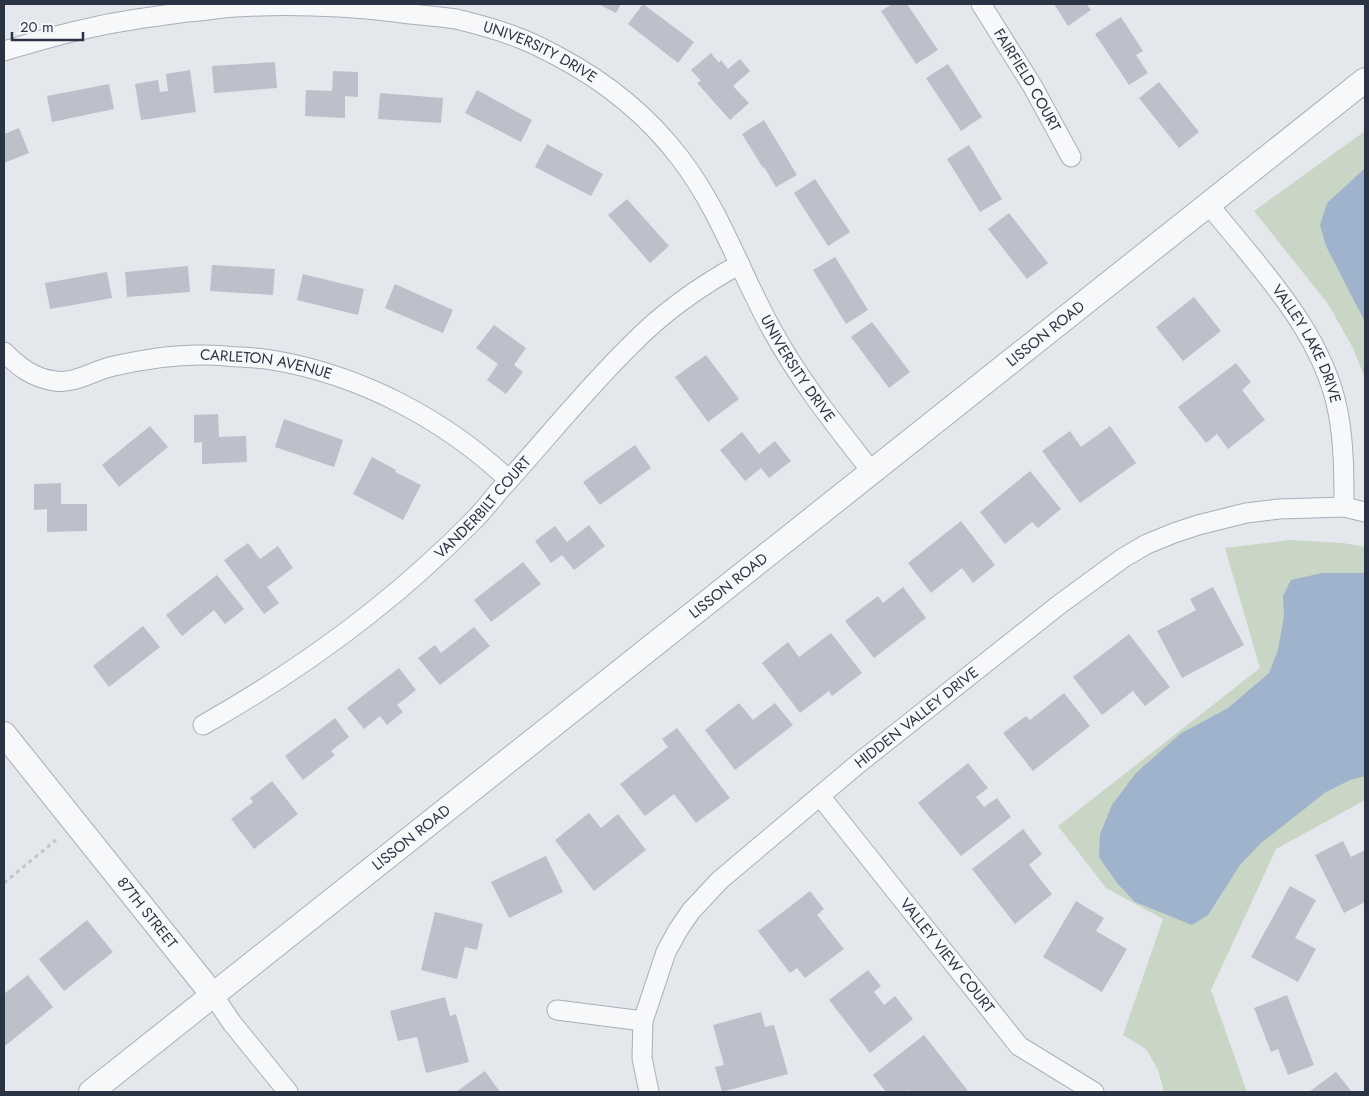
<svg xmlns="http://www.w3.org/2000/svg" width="1369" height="1096" viewBox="0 0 1369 1096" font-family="Jost,sans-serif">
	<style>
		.green { fill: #c9d6c5 }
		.water { fill: #9fb4cc }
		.building { fill: #bbc0ca }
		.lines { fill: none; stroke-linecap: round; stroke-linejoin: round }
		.minor-casing { stroke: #a9aeb7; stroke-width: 21 }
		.tertiary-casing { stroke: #a9aeb7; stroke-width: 26 }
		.path { stroke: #c2c5cb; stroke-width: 3; stroke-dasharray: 4 4; stroke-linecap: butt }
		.minor { stroke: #f7f8fa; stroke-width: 19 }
		.tertiary { stroke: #f7f8fa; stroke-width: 24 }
		.labels { text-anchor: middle; stroke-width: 4.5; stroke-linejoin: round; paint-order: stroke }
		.street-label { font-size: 15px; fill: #2b3445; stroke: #f4f6f9 }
	</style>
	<rect width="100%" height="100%" fill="#e4e7ec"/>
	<path class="green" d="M 1365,131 L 1365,378 L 1353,348 L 1328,304 L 1254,211 Z
		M 1289,540 L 1343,543 L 1365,547 L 1365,800 L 1276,849 L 1211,990 L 1247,1092 L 1164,1092 L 1158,1070 L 1146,1049 L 1123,1035 L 1163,919 L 1106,888 L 1058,826 L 1260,668 L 1225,548 Z"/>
	<path class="water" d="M 1364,169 L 1365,169 L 1365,322 L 1326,246 L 1320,225 L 1327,203 Z
		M 1322,573 L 1365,573 L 1365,776 L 1350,780 L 1326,792 L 1261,843 L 1240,865 L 1208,915 L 1192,925 L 1135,902 L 1117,883 L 1099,857 L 1100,834 L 1112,805 L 1136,773 L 1180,734 L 1228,708 L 1269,673 L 1278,650 L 1284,616 L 1283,596 L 1291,580 Z"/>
	<path class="building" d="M 598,4 L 621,4 L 616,13 Z
		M 643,4 L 694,42 L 678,63 L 628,24 Z
		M 892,4 L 907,4 L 938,50 L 916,64 L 881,11 Z
		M 1054,4 L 1086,4 L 1091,10 L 1068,26 Z
		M 1121,17 L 1143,51 L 1136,55 L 1148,73 L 1129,85 L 1095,34 Z
		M 711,53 L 719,63 L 721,60 L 728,69 L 740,59 L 750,71 L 733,86 L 749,103 L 730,120 L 697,83 L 701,81 L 691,70 Z
		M 275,62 L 277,88 L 214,93 L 212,66 Z
		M 948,64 L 982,117 L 961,131 L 926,78 Z
		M 190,70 L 196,112 L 141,120 L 135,84 L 158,80 L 160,92 L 168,91 L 166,74 Z
		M 333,71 L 358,72 L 358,97 L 345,96 L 345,118 L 305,116 L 306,90 L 332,91 Z
		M 1159,82 L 1199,132 L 1179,148 L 1139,98 Z
		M 109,84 L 114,109 L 52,122 L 47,96 Z
		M 477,90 L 532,120 L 521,142 L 465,113 Z
		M 380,93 L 443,98 L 441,123 L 378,119 Z
		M 764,120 L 797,175 L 776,187 L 764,167 L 763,168 L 742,134 Z
		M 19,128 L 29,153 L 4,163 L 4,134 Z
		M 547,144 L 603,174 L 591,196 L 535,167 Z
		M 969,145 L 1002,199 L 980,212 L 947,159 Z
		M 815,179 L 850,232 L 828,246 L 794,193 Z
		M 627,199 L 669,246 L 650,263 L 608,215 Z
		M 1009,213 L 1048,263 L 1027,279 L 988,229 Z
		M 835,257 L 868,310 L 846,324 L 813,270 Z
		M 212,265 L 275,269 L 273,295 L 210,291 Z
		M 188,266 L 190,292 L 127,297 L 125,272 Z
		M 107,272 L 112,298 L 50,309 L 45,283 Z
		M 303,274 L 364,289 L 358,315 L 297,300 Z
		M 395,284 L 453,310 L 443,333 L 385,308 Z
		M 1194,297 L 1221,331 L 1183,361 L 1156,327 Z
		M 872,322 L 910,372 L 889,388 L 851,337 Z
		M 494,325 L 526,348 L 514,365 L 523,372 L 506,394 L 487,380 L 498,364 L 476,348 Z
		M 706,355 L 739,399 L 708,422 L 675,377 Z
		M 1236,363 L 1251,382 L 1242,390 L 1265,420 L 1228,449 L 1217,434 L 1206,443 L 1178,407 Z
		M 218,414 L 219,437 L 246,436 L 247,462 L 202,464 L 202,442 L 194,443 L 194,415 Z
		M 284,419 L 343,440 L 334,467 L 275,447 Z
		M 150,426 L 168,447 L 119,487 L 102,465 Z
		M 1110,426 L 1136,463 L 1080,503 L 1042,451 L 1070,431 L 1081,447 Z
		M 742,432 L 759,454 L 775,441 L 791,461 L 769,478 L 761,468 L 745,481 L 720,450 Z
		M 635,445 L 651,468 L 600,505 L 583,482 Z
		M 372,457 L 396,470 L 395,472 L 421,485 L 403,520 L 353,494 Z
		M 1030,471 L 1061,509 L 1038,528 L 1032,522 L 1005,544 L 980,512 Z
		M 61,483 L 61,504 L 87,504 L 87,531 L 47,532 L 47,509 L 34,510 L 34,484 Z
		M 961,521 L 995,565 L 973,583 L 962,568 L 931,593 L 908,563 Z
		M 589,525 L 605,546 L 574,570 L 562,555 L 551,563 L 535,541 L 555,526 L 567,542 Z
		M 248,543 L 260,559 L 278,546 L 293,568 L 267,587 L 279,603 L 264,614 L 224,560 Z
		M 523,562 L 541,584 L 491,622 L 474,600 Z
		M 217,575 L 244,609 L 225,624 L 214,610 L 182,636 L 166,615 Z
		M 903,587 L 926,618 L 874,658 L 845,621 L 878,596 L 883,603 Z
		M 1213,587 L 1244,645 L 1182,678 L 1157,631 L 1196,610 L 1190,599 Z
		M 143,626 L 160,647 L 109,687 L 93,666 Z
		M 474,627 L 490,646 L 440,685 L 418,658 L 435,645 L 441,653 Z
		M 831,633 L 862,673 L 832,696 L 829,691 L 800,713 L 762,663 L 788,642 L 799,657 Z
		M 1129,634 L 1170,687 L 1145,706 L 1133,691 L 1102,715 L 1073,677 Z
		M 399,668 L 416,690 L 397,705 L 403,712 L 387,725 L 380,716 L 364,729 L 347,708 Z
		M 1064,693 L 1090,726 L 1033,771 L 1003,733 L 1026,716 L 1030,720 Z
		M 739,703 L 753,720 L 775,703 L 793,725 L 735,770 L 705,730 Z
		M 335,718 L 349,737 L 331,751 L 335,755 L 303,780 L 285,756 Z
		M 677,728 L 730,798 L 696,823 L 674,794 L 645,816 L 620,784 L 668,747 L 662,739 Z
		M 968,763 L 988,788 L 976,797 L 984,807 L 997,798 L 1011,817 L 961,856 L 918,803 Z
		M 272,781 L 298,814 L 254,849 L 231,819 L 253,802 L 250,798 Z
		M 589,813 L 601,828 L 618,814 L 646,850 L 594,891 L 555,840 Z
		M 1023,829 L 1042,854 L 1029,865 L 1052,894 L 1015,924 L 972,869 Z
		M 1343,841 L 1351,857 L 1365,850 L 1365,902 L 1344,913 L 1315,855 Z
		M 546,856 L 563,892 L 509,918 L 491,882 Z
		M 1290,886 L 1316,900 L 1295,938 L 1316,949 L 1298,982 L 1251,957 Z
		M 810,891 L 824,909 L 817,915 L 844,949 L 805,978 L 797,968 L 790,973 L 758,931 Z
		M 1076,901 L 1104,918 L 1096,931 L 1127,949 L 1102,992 L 1043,957 Z
		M 435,912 L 483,924 L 477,950 L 465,947 L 457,979 L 421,970 Z
		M 87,920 L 113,952 L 64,991 L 39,959 Z
		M 868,970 L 881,986 L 874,992 L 884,1005 L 895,996 L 913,1019 L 870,1053 L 829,1000 Z
		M 28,975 L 53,1007 L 5,1046 L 4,1044 L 4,994 Z
		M 1287,995 L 1314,1065 L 1288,1075 L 1278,1049 L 1271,1052 L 1254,1008 Z
		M 445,997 L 450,1016 L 456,1014 L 469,1062 L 426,1073 L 417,1037 L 398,1041 L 390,1011 Z
		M 761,1012 L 765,1027 L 774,1025 L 788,1074 L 722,1092 L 715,1067 L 724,1065 L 713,1025 Z
		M 924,1035 L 968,1091 L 967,1092 L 909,1092 L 907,1090 L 903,1092 L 886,1092 L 873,1075 Z
		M 485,1071 L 500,1092 L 456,1092 Z
		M 1336,1072 L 1352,1092 L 1309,1092 Z"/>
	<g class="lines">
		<g class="minor-casing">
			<g id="minor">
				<path id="s1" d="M 981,4 L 1033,87 L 1071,157"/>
				<path id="s2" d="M 4,51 C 34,42 64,33 94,27 C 125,20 156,16 187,12 C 203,11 220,8 236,7 C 289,4 342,6 395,12 C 415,15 436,16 456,19 C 477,24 499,30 519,38 C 533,43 546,50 559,57 C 606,82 648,116 680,158 C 720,210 740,272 771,328 C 799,380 836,426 872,472"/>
				<path id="s3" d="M 1209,205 C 1258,266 1323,332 1338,412 C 1344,443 1344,475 1344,507"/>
				<path id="s4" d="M 4,352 C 19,367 33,378 55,381 C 76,384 94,370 114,366 C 144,359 176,354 208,355 C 219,355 231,357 242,357 C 252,358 262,358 272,360 C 361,375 444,419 509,480"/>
				<path id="s5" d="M 203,725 C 302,669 395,601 474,520 C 483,511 491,501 499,491 C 543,443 584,391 631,345 C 663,312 700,286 740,264"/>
				<path id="s6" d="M 820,796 L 1019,1046 L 1094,1092"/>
				<path d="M 213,995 L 232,1023 L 288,1092"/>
				<path d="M 557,1010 L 643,1021"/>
				<path id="s7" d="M 649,1092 L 642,1058 L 643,1021 L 666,952 L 678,930 L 691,911 L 720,880 L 859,763 L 1060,604 L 1123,558 L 1147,544 L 1174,533 L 1198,525 L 1246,513 L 1279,509 L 1344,507 L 1365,512"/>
			</g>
		</g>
		<g class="tertiary-casing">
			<g id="tertiary">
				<path id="s8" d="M 4,734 L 213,995"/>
				<path id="s9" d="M 91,1092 L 1365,80"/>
			</g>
		</g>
		<path class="path" d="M 4,883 L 56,840"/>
		<use href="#minor" class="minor"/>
		<use href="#tertiary" class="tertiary"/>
	</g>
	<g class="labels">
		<g class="street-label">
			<text dy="5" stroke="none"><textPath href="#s2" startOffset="548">UNIVERSITY DRIVE</textPath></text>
			<text dy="5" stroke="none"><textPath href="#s1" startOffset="89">FAIRFIELD COURT</textPath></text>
			<text dy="5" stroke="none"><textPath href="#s9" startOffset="1219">LISSON ROAD</textPath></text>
			<text dy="5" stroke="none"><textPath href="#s3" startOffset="171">VALLEY LAKE DRIVE</textPath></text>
			<text dy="5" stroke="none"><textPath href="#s4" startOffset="275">CARLETON AVENUE</textPath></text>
			<text dy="5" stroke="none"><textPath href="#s2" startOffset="968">UNIVERSITY DRIVE</textPath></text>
			<text dy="5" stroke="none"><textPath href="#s5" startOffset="356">VANDERBILT COURT</textPath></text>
			<text dy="5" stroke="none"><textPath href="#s9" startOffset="814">LISSON ROAD</textPath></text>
			<text dy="5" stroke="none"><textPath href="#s7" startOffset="490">HIDDEN VALLEY DRIVE</textPath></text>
			<text dy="5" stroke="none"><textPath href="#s9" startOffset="409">LISSON ROAD</textPath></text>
			<text dy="5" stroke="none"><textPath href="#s8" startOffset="229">87TH STREET</textPath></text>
			<text dy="5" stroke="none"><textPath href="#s6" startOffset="204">VALLEY VIEW COURT</textPath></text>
		</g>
	</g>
	<rect width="1369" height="1096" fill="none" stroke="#2b3445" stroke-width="10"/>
	<path d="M12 32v8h71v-8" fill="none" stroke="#2b3445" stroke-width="2.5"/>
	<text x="20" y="32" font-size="15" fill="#2b3445" stroke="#f4f6f9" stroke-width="4" paint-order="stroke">20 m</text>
</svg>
